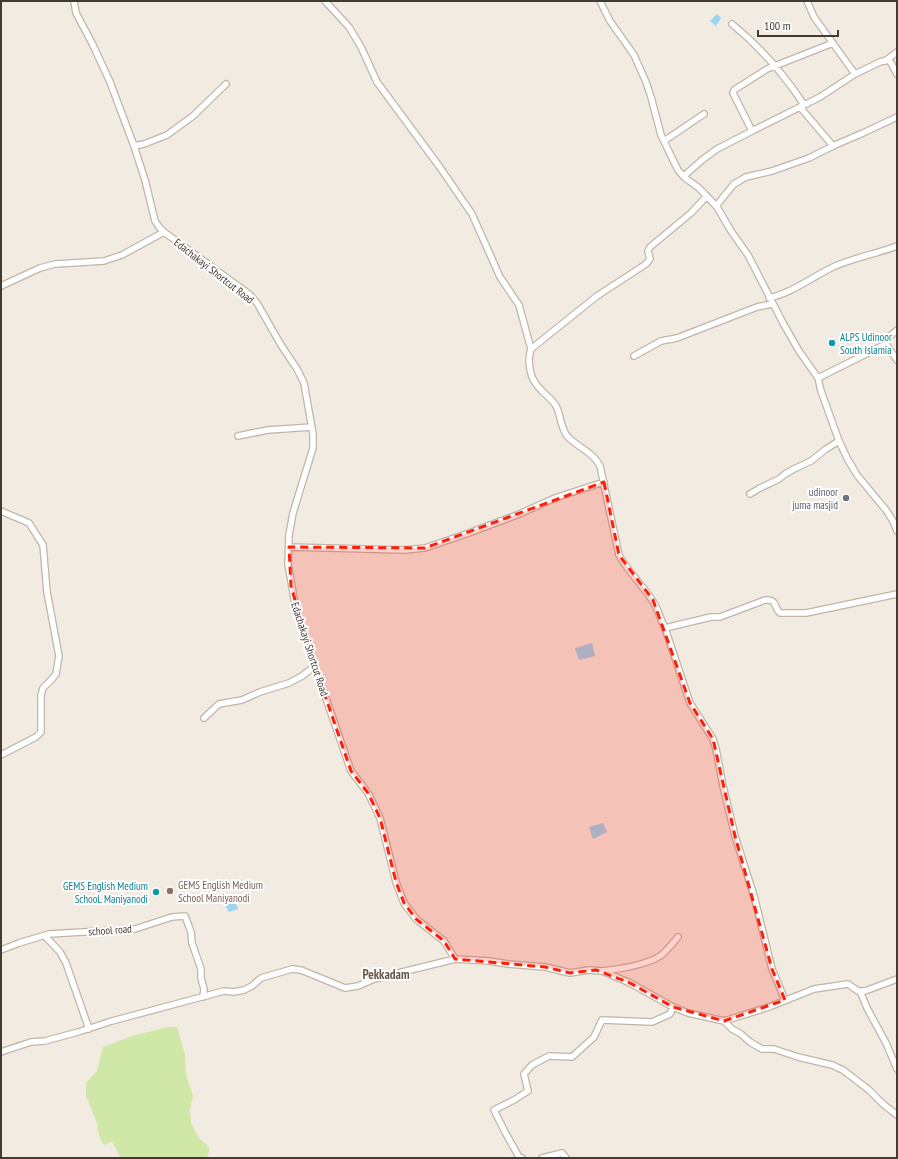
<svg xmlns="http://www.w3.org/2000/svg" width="898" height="1159" viewBox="0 0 898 1159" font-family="'PT Sans Narrow',sans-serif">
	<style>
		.green { fill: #d0e8a7 }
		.water { fill: #99d4f2 }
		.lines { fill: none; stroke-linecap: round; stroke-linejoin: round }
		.street-casing { stroke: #c0b5a7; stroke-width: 8 }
		.street { stroke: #fff; stroke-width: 5.5 }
		.marked { fill: #ff1e0b; fill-opacity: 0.2; stroke: #ff1e0b; stroke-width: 3; stroke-dasharray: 8 5; stroke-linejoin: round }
		.culture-dot { fill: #0f9aa8; stroke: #fff; stroke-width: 1.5 }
		.worship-dot { fill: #6b7280; stroke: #fff; stroke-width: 1.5 }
		.education-dot { fill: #8d6e63; stroke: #fff; stroke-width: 1.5 }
		.labels { text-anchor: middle; stroke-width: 4; stroke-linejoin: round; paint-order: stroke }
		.street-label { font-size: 11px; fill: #433b32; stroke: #fff }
		.culture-label { font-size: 11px; fill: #0d838f; stroke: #fff; text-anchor: start }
		.worship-label { font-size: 11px; fill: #5b616d; stroke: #fff; text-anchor: end }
		.education-label { font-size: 11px; fill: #785e54; stroke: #fff; text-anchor: start }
		.quarter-label { font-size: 13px; font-weight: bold; fill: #665849; stroke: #fff }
	</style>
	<rect width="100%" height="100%" fill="#f2ebe1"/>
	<path class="green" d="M 167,1027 L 177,1027 L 185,1054 L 186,1072 L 189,1085 L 193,1095 L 190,1110 L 191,1123 L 199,1138 L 210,1148 L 207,1158 L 121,1158 L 112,1142 L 104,1145 L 99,1136 L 97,1123 L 86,1096 L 86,1083 L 97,1071 L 103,1047 L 132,1036 Z"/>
	<path class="water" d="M 717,14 L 721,18 L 716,26 L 710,21 Z
		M 592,643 L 595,656 L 579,660 L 575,648 Z
		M 603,823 L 607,832 L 593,839 L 589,827 Z
		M 233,903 L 236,904 L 238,909 L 229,912 L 225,905 Z"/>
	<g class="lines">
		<g class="street-casing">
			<path id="street" d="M 74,1 L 76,13 L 92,43 L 110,82 L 134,146 L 145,180 L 155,221 L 159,227 L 164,232 L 249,294 L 257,303 L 281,345 L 297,369 L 304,383 L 313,434 L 313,448 L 293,513 L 289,535 L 288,564 L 296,610 L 309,649 L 351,771 L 368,793 L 380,818 L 396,882 L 404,903 L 416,919 L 444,941 L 455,959
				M 325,1 L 349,27 L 361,47 L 377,82 L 439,166 L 472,214 L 500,277 L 519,305 L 531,349 C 528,357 529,369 532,377 C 534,382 539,388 543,392 C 548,397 554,401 557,408 C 561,417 561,430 568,437 C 579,448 593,452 600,466 L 619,555 C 628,572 642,584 652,600 C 658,608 660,619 665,628 L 690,703 L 713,739 L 716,749 L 723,786 L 735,836 L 754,896 L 772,969 L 785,1000
				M 600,1 L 610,21 L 634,55 L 646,82 L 651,97 L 661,135 L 672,158 L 678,170 L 685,178 L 699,188 L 717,207 L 731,231 L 748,255 L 783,323 L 799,351 L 818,378 L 821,391 L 839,441 L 848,460 L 857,475 L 886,510 L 893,521 L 897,531
				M 807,1 L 814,17 L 855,74 L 880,62 L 888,60 L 891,63 L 897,74
				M 732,24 C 760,47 784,74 804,105
				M 885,61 L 897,52
				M 800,107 L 833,146
				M 752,131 L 820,97 L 855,74
				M 664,141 L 704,114
				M 134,146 L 144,144 L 167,135 L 193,116 L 226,84
				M 684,176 L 702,160 L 717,149 L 752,131 L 733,93 L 734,90 L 767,69 L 833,43
				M 716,206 L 734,184 L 746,177 L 772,171 L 809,158 L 835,145 L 863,133 L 897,117
				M 1,286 L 40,268 L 55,264 L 104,261 L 122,255 L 164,232
				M 769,298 C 792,293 812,277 833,267 C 853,258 876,254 897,246
				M 886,344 L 897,360
				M 531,349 L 597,296 L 646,264 L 650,259 L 648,251 L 650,247 L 691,213 L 707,196
				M 634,356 L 661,341 L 677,338 L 757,307 L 772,304
				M 818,378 L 886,344 L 887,339 L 897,330
				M 238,436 L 268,430 L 312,427
				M 750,494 L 760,488 L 779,479 L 785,474 L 794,469 L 811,461 L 826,449 L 839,441
				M 1,511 L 29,523 L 43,545 L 47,592 L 59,656 L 56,674 L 52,679 L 43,688 L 41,695 L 41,732 L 36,737 L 1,755
				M 289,547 L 404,550 L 425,548 L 466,534 L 517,515 L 555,498 L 604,482
				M 665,628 L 711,617 L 720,617 L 765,600 C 778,599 773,607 780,613 L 806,613 L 897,594
				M 204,718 L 219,704 L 242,700 L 260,692 L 289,683 L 302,676 L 315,666
				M 45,936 L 60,952 L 66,963 L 89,1029
				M 1,950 L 19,943 L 49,934 L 135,929 L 172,917 L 185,916 L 191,932 L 192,943 L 201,969 L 201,978 L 204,989 L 203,997
				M 602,971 C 620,969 646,965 660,956 C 667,951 672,944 678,937
				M 860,991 L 867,1008 L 886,1043 L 897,1069
				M 724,1021 L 732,1029 L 741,1034 L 750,1042 L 762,1049 L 774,1049 L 798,1057 L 832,1065 L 843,1070 L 869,1090 L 883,1104 L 897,1115
				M 1,1052 L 31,1042 L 45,1041 L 78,1032 L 112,1021 L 224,991 L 234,992 L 244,990 L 252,986 L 261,978 L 292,969 L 301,970 L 345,988 L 358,986 L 374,979 L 455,959 L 489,961 L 508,964 L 545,967 L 570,973 L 589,970 L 602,971 L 630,983 L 673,1007 L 688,1013 L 724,1021 L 769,1007 L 814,989 L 848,984 L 858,991 L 865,991 L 897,979
				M 522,1158 L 519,1157 L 505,1132 L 494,1110 L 514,1100 L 528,1091 L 524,1074 L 532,1065 L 549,1056 L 572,1057 L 594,1037 L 602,1020 L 652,1022 L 670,1014 L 673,1007
				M 542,1158 L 562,1153 L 566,1158"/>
		</g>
		<use href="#street" class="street"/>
	</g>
	<path class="marked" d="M 604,482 L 619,555 L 653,600 L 690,703 L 713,739 L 735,836 L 772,969 L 785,1000 L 724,1021 L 673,1007 L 630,983 L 596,970 L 570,973 L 545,967 L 455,959 L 444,941 L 416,919 L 404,903 L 396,882 L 380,818 L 368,793 L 351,771 L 309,649 L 291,586 L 289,547 L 425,548 Z"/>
	<g class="culture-dot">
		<circle cx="832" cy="343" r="4"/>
		<circle cx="156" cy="892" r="4"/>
	</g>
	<circle class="worship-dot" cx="846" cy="498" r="4"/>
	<circle class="education-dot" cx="170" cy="891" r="4"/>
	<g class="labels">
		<g class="street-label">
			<text transform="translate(214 271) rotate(38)" y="4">Edachakayi Shortcut Road</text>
			<text transform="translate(310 649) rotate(72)" y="4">Edachakayi Shortcut Road</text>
			<text transform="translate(110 930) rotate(-4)" y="4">school road</text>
		</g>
		<g class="culture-label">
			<text x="840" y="341">ALPS Udinoor<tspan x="840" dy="13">South Islamia</tspan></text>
			<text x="148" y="890" text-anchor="end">GEMS English Medium<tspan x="148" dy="13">SchooL Maniyanodi</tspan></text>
		</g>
		<g class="worship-label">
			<text x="838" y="496">udinoor<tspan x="838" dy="13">juma masjid</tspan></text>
		</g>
		<g class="education-label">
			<text x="178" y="889">GEMS English Medium<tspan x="178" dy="13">School Maniyanodi</tspan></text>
		</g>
		<g class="quarter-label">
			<text x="386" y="979">Pekkadam</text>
		</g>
	</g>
	<rect width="898" height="1159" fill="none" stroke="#433b32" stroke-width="4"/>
	<path d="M758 30v6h80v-6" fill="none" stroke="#433b32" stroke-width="2"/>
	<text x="764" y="30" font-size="12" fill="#433b32" stroke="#ffffff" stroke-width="3" paint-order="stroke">100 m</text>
</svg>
